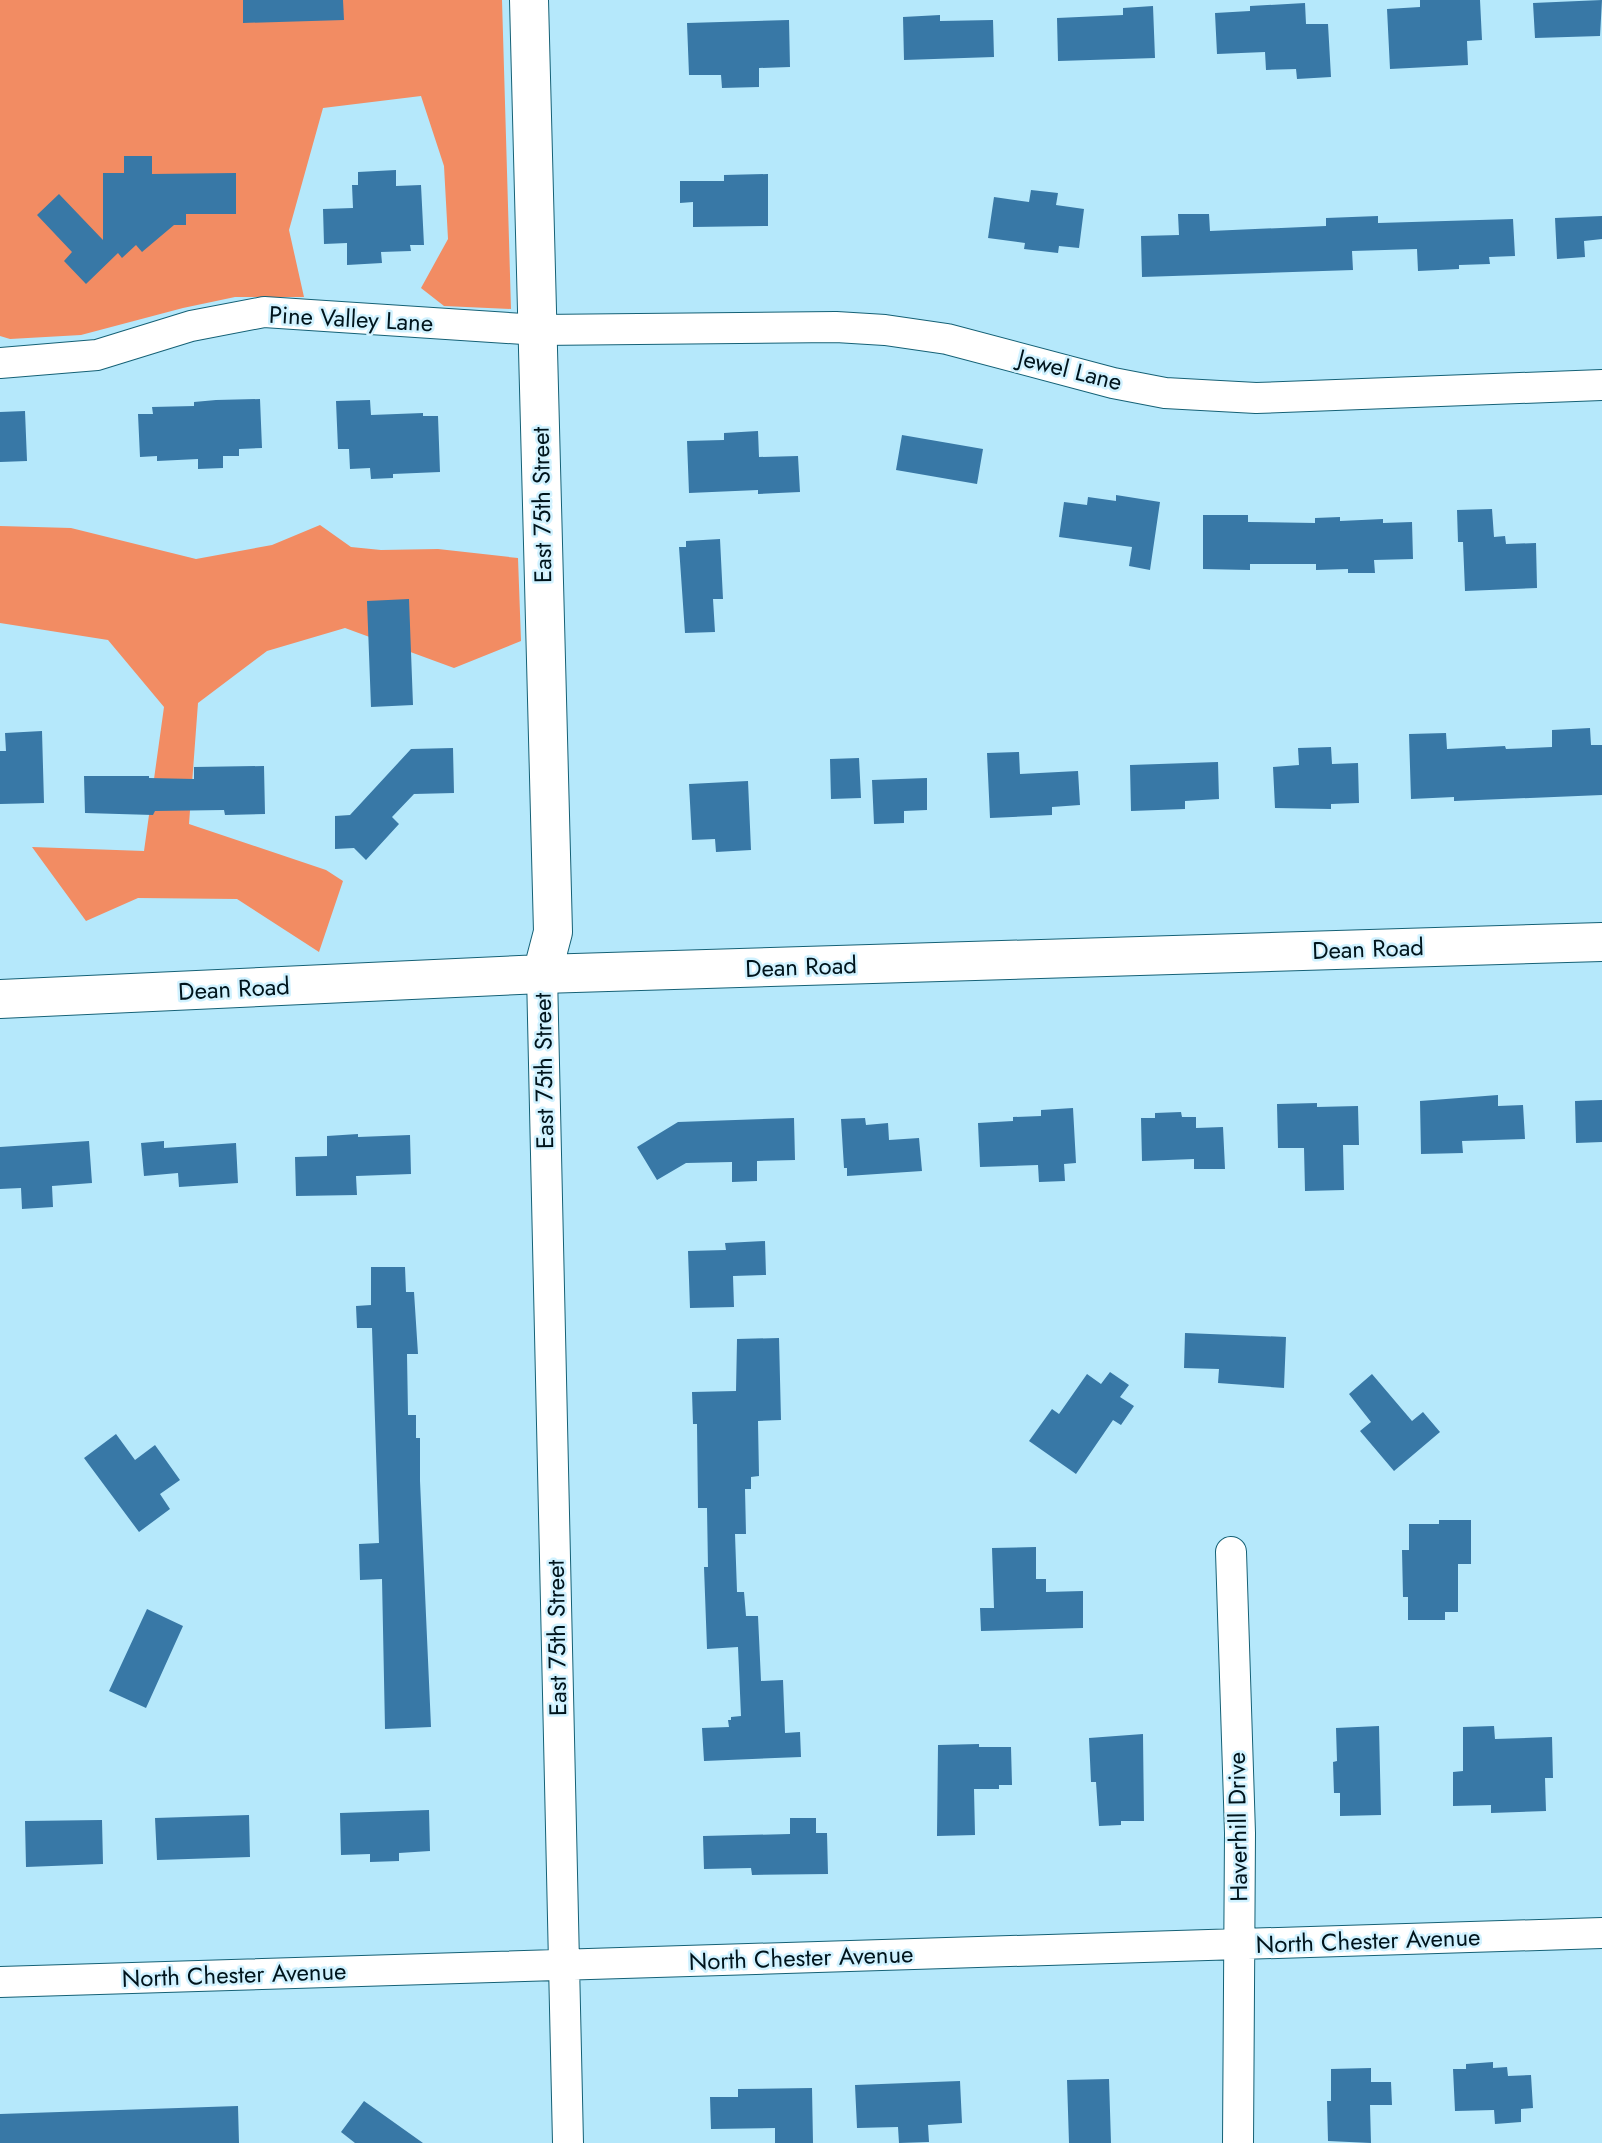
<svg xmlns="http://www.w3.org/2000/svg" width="1602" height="2143" viewBox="0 0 1602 2143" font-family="Jost,sans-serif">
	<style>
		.forest { fill: #f28c63 }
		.building { fill: #3878a6 }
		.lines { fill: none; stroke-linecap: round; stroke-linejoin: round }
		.street-casing { stroke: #156176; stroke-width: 32 }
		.secondary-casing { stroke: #156176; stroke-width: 40 }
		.street { stroke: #fff; stroke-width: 30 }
		.secondary { stroke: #fff; stroke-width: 38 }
		.labels { text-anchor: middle; stroke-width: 5; stroke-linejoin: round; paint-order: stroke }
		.street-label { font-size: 24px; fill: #00141c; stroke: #d1f2ff }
	</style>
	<rect width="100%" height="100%" fill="#b5e8fb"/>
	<path class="forest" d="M 0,0 L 502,0 L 511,309 L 444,306 L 421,288 L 448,239 L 444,166 L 421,96 L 323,108 L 289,230 L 304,297 L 235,297 L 183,308 L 81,335 L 10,339 L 0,336 Z
		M 320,525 L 351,547 L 381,550 L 438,549 L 518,558 L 521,641 L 454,668 L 345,628 L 267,651 L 198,703 L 189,824 L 326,870 L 343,881 L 319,952 L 237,899 L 138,898 L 86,921 L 32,847 L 144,851 L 164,707 L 108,640 L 0,623 L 0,526 L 71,528 L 196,559 L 272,545 Z"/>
	<path class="building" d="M 243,0 L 343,0 L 344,20 L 243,23 Z
		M 1420,0 L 1480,0 L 1482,40 L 1467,41 L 1468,65 L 1390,69 L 1387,9 L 1420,7 Z
		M 1602,0 L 1600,36 L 1535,38 L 1533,3 Z
		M 1305,3 L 1306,24 L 1328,24 L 1331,77 L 1297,79 L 1296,69 L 1266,70 L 1265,52 L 1217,54 L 1215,13 L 1250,11 L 1250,6 Z
		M 1153,6 L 1155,58 L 1058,61 L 1057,18 L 1123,15 L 1123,8 Z
		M 940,15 L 940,21 L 993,20 L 994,57 L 904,60 L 903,17 Z
		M 789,20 L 790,67 L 759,68 L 759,87 L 722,88 L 721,75 L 689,75 L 687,23 Z
		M 124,156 L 152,156 L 152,174 L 236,173 L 236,214 L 186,214 L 186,225 L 174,225 L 142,252 L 136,245 L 122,258 L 118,253 L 86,284 L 64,261 L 72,252 L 37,215 L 59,194 L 103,240 L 103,173 L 124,173 Z
		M 396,170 L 396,186 L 421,185 L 424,245 L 410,245 L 411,251 L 381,252 L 382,263 L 347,265 L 347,243 L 324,244 L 323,209 L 353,208 L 352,185 L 358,185 L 358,172 Z
		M 768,174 L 768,226 L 693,227 L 693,202 L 680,203 L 680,181 L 724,181 L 724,175 Z
		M 1031,190 L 1058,193 L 1056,205 L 1084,209 L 1079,248 L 1059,246 L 1058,253 L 1024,249 L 1025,243 L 988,238 L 994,197 L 1029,202 Z
		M 1178,214 L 1209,214 L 1210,231 L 1326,226 L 1326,218 L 1378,216 L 1378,223 L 1513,219 L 1515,256 L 1489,257 L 1490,264 L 1459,265 L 1459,269 L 1418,271 L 1417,249 L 1352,251 L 1353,270 L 1142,277 L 1141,236 L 1179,235 Z
		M 1602,216 L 1602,239 L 1584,241 L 1585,257 L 1557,259 L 1555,218 Z
		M 260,399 L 262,448 L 239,449 L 239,456 L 223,456 L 223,468 L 198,469 L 198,459 L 157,461 L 157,456 L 140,457 L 138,414 L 153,414 L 152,407 L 194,406 L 194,402 L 216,400 Z
		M 370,400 L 371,415 L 423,413 L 423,416 L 438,416 L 440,472 L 393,474 L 393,478 L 371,479 L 370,468 L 350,469 L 349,449 L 338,449 L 336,401 Z
		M 25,411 L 27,461 L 0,462 L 0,412 Z
		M 758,431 L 759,457 L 798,456 L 800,492 L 758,494 L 758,490 L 689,493 L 687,441 L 724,440 L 724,433 Z
		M 902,435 L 983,449 L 977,484 L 896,470 Z
		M 1116,495 L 1160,502 L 1150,570 L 1129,566 L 1132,547 L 1059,537 L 1064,502 L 1087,505 L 1088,497 L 1116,501 Z
		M 1492,509 L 1494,537 L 1505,536 L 1506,544 L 1536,543 L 1537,588 L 1465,591 L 1463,542 L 1458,542 L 1457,510 Z
		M 1203,515 L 1248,515 L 1248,522 L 1315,523 L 1315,518 L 1340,517 L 1340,521 L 1383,519 L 1383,523 L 1412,522 L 1413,559 L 1374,560 L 1375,573 L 1348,573 L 1348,569 L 1316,570 L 1316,564 L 1250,564 L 1250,570 L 1203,569 Z
		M 720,539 L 723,599 L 713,599 L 715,632 L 685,633 L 679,547 L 686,547 L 686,541 Z
		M 409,599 L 413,705 L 371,707 L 367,601 Z
		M 1590,728 L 1591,745 L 1602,745 L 1602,795 L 1454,801 L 1454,797 L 1411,799 L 1409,734 L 1446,733 L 1447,749 L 1505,746 L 1506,749 L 1552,747 L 1552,730 Z
		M 42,731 L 44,803 L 0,804 L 0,751 L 6,751 L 5,733 Z
		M 1331,747 L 1332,764 L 1358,763 L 1359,803 L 1331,804 L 1331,809 L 1275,808 L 1273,767 L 1299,765 L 1298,748 Z
		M 453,748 L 454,793 L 414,794 L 392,817 L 399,824 L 366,860 L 354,848 L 335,849 L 335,816 L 350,815 L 411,749 Z
		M 1019,752 L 1020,774 L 1078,771 L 1080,805 L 1052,807 L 1052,815 L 990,818 L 987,753 Z
		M 859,758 L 861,798 L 831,799 L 830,759 Z
		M 1218,762 L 1219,799 L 1185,801 L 1185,809 L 1131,811 L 1130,765 Z
		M 264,766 L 265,814 L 225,815 L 224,810 L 155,811 L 153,815 L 85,813 L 84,776 L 149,776 L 149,778 L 194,779 L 194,767 Z
		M 927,778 L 927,810 L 904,811 L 904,823 L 874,824 L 872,780 Z
		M 748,781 L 751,850 L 716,852 L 715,839 L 692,840 L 689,784 Z
		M 1498,1095 L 1498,1106 L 1523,1105 L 1525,1139 L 1462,1141 L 1463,1153 L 1421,1154 L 1420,1101 Z
		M 1602,1100 L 1602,1142 L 1576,1143 L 1575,1101 Z
		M 1317,1103 L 1317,1107 L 1358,1106 L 1359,1145 L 1343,1145 L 1344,1190 L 1305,1191 L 1304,1148 L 1278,1148 L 1277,1104 Z
		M 1073,1108 L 1076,1163 L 1064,1164 L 1065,1181 L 1039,1182 L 1038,1165 L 980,1167 L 978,1123 L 1013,1121 L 1013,1117 L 1041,1116 L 1041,1110 Z
		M 1181,1112 L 1182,1117 L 1196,1117 L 1196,1128 L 1223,1127 L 1225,1169 L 1194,1169 L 1194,1159 L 1142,1161 L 1141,1118 L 1155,1118 L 1155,1113 Z
		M 794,1118 L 795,1160 L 757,1161 L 757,1181 L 732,1182 L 732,1162 L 686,1163 L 657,1180 L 637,1147 L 678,1122 Z
		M 865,1118 L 866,1125 L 888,1123 L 889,1140 L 919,1138 L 922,1171 L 847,1176 L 847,1168 L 844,1168 L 841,1119 Z
		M 358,1134 L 358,1137 L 410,1135 L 411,1174 L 356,1176 L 357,1195 L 296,1196 L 295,1157 L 327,1156 L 327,1136 Z
		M 89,1141 L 92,1183 L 52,1186 L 53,1207 L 22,1209 L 21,1188 L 0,1189 L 0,1147 Z
		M 164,1141 L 164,1148 L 236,1143 L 238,1183 L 179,1187 L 178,1173 L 144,1176 L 141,1143 Z
		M 765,1241 L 766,1275 L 733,1276 L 734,1307 L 690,1308 L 688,1251 L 726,1250 L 725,1243 Z
		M 371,1267 L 405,1267 L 406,1292 L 414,1292 L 418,1354 L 407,1354 L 408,1415 L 416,1415 L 416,1438 L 420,1438 L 420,1481 L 431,1727 L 385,1729 L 382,1579 L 360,1580 L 359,1544 L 379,1543 L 372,1328 L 357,1328 L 356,1306 L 371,1305 Z
		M 1185,1333 L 1286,1337 L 1284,1388 L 1218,1383 L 1219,1369 L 1184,1368 Z
		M 779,1338 L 781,1420 L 758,1421 L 759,1476 L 751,1477 L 751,1489 L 745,1489 L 746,1534 L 735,1534 L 737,1592 L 744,1592 L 746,1616 L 758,1616 L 761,1681 L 783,1680 L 785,1733 L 800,1732 L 801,1757 L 704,1761 L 702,1728 L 729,1727 L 728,1720 L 731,1720 L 731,1717 L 741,1716 L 738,1647 L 707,1649 L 704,1567 L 708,1567 L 707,1508 L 698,1508 L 697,1424 L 693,1424 L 692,1392 L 736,1391 L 737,1339 Z
		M 1110,1372 L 1129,1385 L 1120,1397 L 1134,1406 L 1121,1425 L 1113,1420 L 1076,1474 L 1029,1441 L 1052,1409 L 1059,1414 L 1087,1374 L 1101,1384 Z
		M 1372,1374 L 1412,1421 L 1423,1412 L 1440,1432 L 1394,1471 L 1360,1431 L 1371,1422 L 1349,1394 Z
		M 116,1434 L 135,1460 L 155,1445 L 180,1480 L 160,1494 L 170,1509 L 139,1532 L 84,1458 Z
		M 1439,1520 L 1471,1520 L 1471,1564 L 1458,1564 L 1458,1612 L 1445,1612 L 1445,1620 L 1408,1620 L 1408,1597 L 1403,1597 L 1402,1550 L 1409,1550 L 1409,1524 L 1439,1524 Z
		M 1036,1547 L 1036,1579 L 1046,1579 L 1046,1592 L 1083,1591 L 1083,1628 L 981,1631 L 980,1608 L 994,1608 L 992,1548 Z
		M 147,1609 L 183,1626 L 146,1708 L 109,1691 Z
		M 1379,1726 L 1381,1815 L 1340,1816 L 1340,1793 L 1334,1793 L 1333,1762 L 1337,1761 L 1336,1728 Z
		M 1494,1726 L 1495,1739 L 1552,1737 L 1553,1778 L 1545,1778 L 1546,1811 L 1491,1813 L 1491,1805 L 1453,1806 L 1453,1772 L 1463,1771 L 1463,1727 Z
		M 1143,1734 L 1144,1821 L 1121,1821 L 1121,1825 L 1099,1826 L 1096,1782 L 1091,1782 L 1089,1738 Z
		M 979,1744 L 979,1747 L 1011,1747 L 1012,1785 L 999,1785 L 999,1789 L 974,1789 L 975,1835 L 937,1836 L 938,1745 Z
		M 429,1810 L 430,1851 L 399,1853 L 399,1861 L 370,1862 L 370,1854 L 341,1855 L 340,1813 Z
		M 249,1815 L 250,1857 L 157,1860 L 155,1818 Z
		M 790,1818 L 816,1818 L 816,1833 L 827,1833 L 828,1874 L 752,1875 L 751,1868 L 704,1869 L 703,1836 L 790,1834 Z
		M 102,1820 L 103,1864 L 26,1867 L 25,1821 Z
		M 1493,2062 L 1493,2068 L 1507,2067 L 1508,2076 L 1531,2075 L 1533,2108 L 1521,2109 L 1521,2122 L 1495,2124 L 1494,2110 L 1455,2111 L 1453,2069 L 1466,2069 L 1466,2064 Z
		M 1371,2068 L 1371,2082 L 1391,2082 L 1392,2105 L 1370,2105 L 1371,2143 L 1328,2141 L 1327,2101 L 1331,2101 L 1331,2069 Z
		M 1109,2079 L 1111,2143 L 1069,2143 L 1067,2080 Z
		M 960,2081 L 962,2123 L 928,2125 L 929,2142 L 899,2143 L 898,2127 L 857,2128 L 855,2085 Z
		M 812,2088 L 813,2143 L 775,2143 L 775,2128 L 711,2129 L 710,2097 L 738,2097 L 738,2089 Z
		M 364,2101 L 423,2143 L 355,2143 L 341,2132 Z
		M 238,2106 L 239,2143 L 0,2143 L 0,2114 Z"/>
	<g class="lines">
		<g class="street-casing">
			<path id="street" d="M 0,363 L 97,355 L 191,326 L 264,312 L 539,330 L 836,327 L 885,330 L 947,339 L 1113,383 L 1165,393 L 1256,398 L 1602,385
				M 542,974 L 568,2143
				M 1231,1552 L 1240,1833 L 1238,2143
				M 0,1982 L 1602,1933"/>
		</g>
		<g class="secondary-casing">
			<path id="secondary" d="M 529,0 L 553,932 L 542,974
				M 0,999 L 542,974 L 1602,942"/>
		</g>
		<use href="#street" class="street"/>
		<use href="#secondary" class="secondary"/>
	</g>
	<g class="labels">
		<g class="street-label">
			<text transform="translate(351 319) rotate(3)" y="8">Pine Valley Lane</text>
			<text transform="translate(1070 370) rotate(14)" y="8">Jewel Lane</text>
			<text transform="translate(542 505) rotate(-91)" y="8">East 75th Street</text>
			<text transform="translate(1368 949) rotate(-2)" y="8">Dean Road</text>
			<text transform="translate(801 967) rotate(-2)" y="8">Dean Road</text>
			<text transform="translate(234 989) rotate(-3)" y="8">Dean Road</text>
			<text transform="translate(544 1071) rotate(-91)" y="8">East 75th Street</text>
			<text transform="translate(557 1638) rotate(-91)" y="8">East 75th Street</text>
			<text transform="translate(1238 1827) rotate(-91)" y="8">Haverhill Drive</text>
			<text transform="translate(1368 1941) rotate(-2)" y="8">North Chester Avenue</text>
			<text transform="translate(801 1958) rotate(-2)" y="8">North Chester Avenue</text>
			<text transform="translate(234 1975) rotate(-2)" y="8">North Chester Avenue</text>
		</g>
	</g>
</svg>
